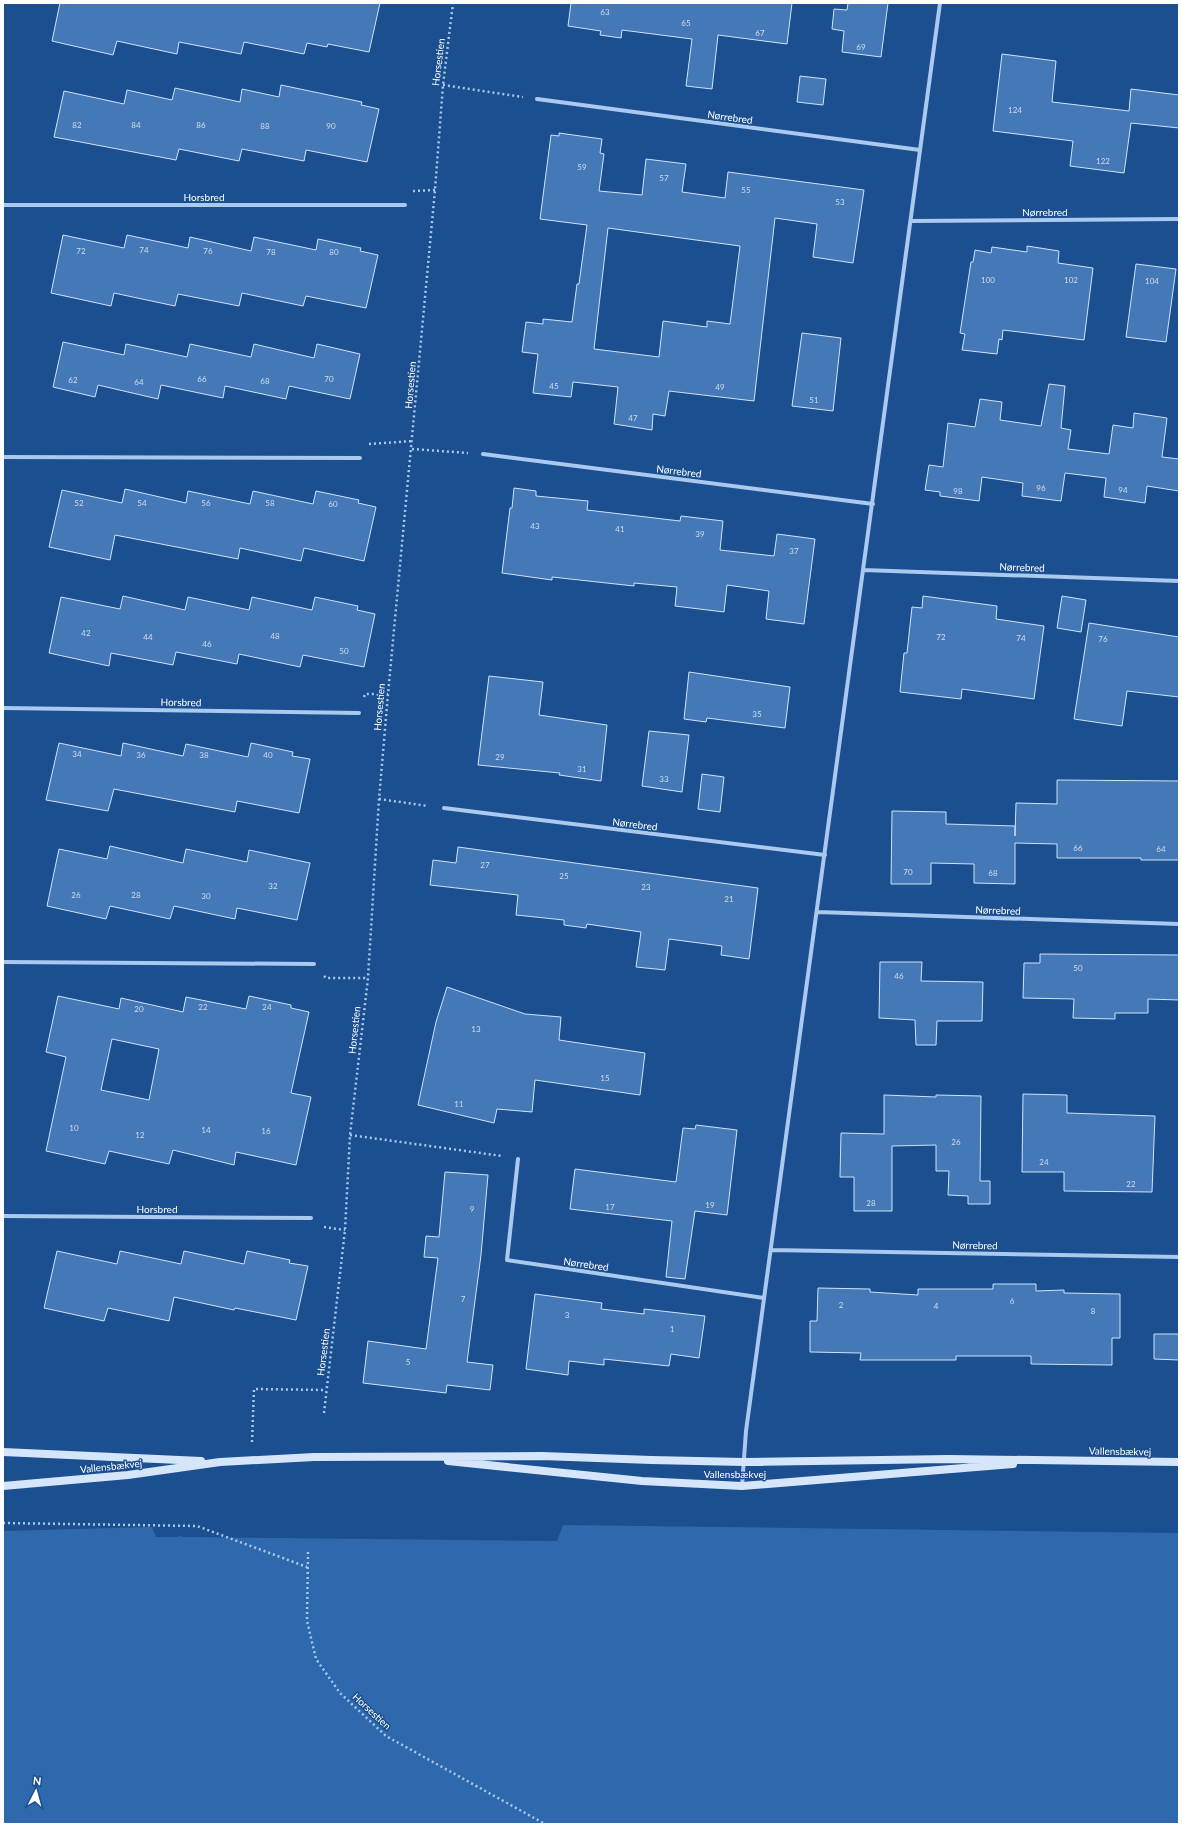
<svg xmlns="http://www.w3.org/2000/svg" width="1182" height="1827" viewBox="0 0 1182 1827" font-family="Lato,sans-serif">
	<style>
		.green { fill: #2e69ad }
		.building { fill: #4478b7; stroke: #cfe3fa; fill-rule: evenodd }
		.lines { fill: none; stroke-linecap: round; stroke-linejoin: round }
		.path { stroke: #a9c9ee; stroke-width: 2.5; stroke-dasharray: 2 3; stroke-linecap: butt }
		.street { stroke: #a9c9ee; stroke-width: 4 }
		.secondary { stroke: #d6e6fa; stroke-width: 8 }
		.labels { text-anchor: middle; stroke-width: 3; stroke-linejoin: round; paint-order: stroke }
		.number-label { font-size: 8px; fill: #d0dded }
		.street-label { font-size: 10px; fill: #fff; stroke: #1b4f8f }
	</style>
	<rect width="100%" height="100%" fill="#1b4f8f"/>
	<path class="green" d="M 563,1525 L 1179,1533 L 1179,1824 L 3,1824 L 3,1531 L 152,1527 L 156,1537 L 177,1537 L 179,1536 L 184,1537 L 557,1541 Z"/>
	<path class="building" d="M 60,3 L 380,3 L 369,52 L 328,44 L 327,47 L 307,43 L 304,54 L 244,42 L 241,54 L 179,42 L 177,54 L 117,41 L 113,55 L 52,41 Z
		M 571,3 L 792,3 L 787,44 L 718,35 L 712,89 L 686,86 L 692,39 L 622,30 L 621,38 L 600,35 L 601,31 L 568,26 Z
		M 848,3 L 888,3 L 881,57 L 842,52 L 844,31 L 832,29 L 834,9 L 847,10 Z
		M 1002,54 L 1056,61 L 1052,102 L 1129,111 L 1131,89 L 1179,95 L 1179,128 L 1131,123 L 1124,173 L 1070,166 L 1073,141 L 993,131 Z
		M 800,76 L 826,79 L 823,105 L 797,102 Z
		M 281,85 L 362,102 L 361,105 L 379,109 L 367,162 L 306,150 L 304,161 L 242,149 L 239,161 L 179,149 L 176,160 L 54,137 L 64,91 L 124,104 L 127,90 L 172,100 L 175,88 L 240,102 L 242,89 L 279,97 Z
		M 559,133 L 602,139 L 600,153 L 604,154 L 599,191 L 642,195 L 646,159 L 686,164 L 682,192 L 725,198 L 728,172 L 864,190 L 853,263 L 813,257 L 817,224 L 775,218 L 754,401 L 669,391 L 665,416 L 653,414 L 652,430 L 614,424 L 618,387 L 573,382 L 571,397 L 533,393 L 538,354 L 522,352 L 526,322 L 543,324 L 543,319 L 572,322 L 577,284 L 579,284 L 587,225 L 540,219 L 551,135 L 559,136 ZM 608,228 L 740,246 L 730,324 L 707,321 L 707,327 L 663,321 L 659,357 L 594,349 Z
		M 63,235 L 124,248 L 127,235 L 188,248 L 190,237 L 251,251 L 254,237 L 316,250 L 318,239 L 361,248 L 360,251 L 378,255 L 366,308 L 306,296 L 303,306 L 242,293 L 239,306 L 178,294 L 175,306 L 114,293 L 111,306 L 51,293 Z
		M 1027,246 L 1059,251 L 1058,263 L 1093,268 L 1084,340 L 1003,330 L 1002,340 L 999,339 L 997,354 L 962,350 L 965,334 L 960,333 L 971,262 L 973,262 L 975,250 L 991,253 L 992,247 L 1027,252 Z
		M 1136,264 L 1176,269 L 1166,342 L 1126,337 Z
		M 802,333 L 841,338 L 833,411 L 792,406 Z
		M 63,342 L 124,355 L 126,344 L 187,357 L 190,344 L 251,357 L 254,344 L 314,358 L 317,344 L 360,354 L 350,399 L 289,386 L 286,399 L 225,386 L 223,398 L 161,385 L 158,399 L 98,385 L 95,397 L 53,387 Z
		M 1049,384 L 1065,386 L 1061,428 L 1071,430 L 1068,449 L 1109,454 L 1113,425 L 1133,428 L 1134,413 L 1167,418 L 1162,457 L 1179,459 L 1179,491 L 1147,486 L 1145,503 L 1104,497 L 1106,478 L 1065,473 L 1061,501 L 1022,496 L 1023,483 L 982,477 L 979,501 L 940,496 L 940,492 L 925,490 L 929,465 L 943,467 L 948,423 L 975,427 L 980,399 L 1002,402 L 1000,420 L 1041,426 Z
		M 514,488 L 536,491 L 536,496 L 588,501 L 587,510 L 680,521 L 681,516 L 723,521 L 720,550 L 774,556 L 777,534 L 815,539 L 804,624 L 766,619 L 769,591 L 727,585 L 724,612 L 675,606 L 677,587 L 634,583 L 634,586 L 552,577 L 552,580 L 502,573 L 510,508 L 512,508 Z
		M 125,489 L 186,503 L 188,491 L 250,504 L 253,491 L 313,504 L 316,491 L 359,500 L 358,503 L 376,507 L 364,561 L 304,548 L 301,561 L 240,548 L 238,559 L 115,535 L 110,560 L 49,547 L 62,490 L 122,503 Z
		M 123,596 L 185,610 L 188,597 L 249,610 L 252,597 L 312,610 L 315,597 L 358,606 L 357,610 L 375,614 L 364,667 L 303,655 L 300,667 L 239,654 L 237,664 L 176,652 L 173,665 L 111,653 L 109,666 L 49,653 L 61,597 L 120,609 Z
		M 923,596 L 997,606 L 996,619 L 1044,626 L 1034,699 L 962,689 L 961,699 L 900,692 L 904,653 L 907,653 L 912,607 L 922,608 Z
		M 1062,596 L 1086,600 L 1081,632 L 1057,628 Z
		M 1089,623 L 1179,637 L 1179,697 L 1127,691 L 1122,726 L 1074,719 Z
		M 689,672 L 790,687 L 785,728 L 707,718 L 706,722 L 684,719 Z
		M 489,676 L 543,682 L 539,715 L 607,725 L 601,781 L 559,775 L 560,773 L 478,765 Z
		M 649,731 L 689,735 L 682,792 L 642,786 Z
		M 59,743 L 121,756 L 123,743 L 183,756 L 186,744 L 248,757 L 251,743 L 293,752 L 292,756 L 310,759 L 299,813 L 237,801 L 235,812 L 114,789 L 108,811 L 46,800 Z
		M 702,774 L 724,777 L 720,812 L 698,809 Z
		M 1057,780 L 1179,781 L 1179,860 L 1141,860 L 1141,858 L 1057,858 L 1057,844 L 1015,843 L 1015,884 L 974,883 L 974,864 L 931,863 L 931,884 L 891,884 L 892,811 L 946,812 L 946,824 L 1015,826 L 1015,836 L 1016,803 L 1057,804 Z
		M 110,846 L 183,863 L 186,849 L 247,862 L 249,850 L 310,863 L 297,920 L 237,908 L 235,919 L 174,906 L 170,919 L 110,906 L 106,919 L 47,906 L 59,849 L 107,859 Z
		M 458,847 L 758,888 L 749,959 L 721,955 L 722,946 L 669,939 L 665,970 L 636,967 L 641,932 L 587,924 L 586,928 L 564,925 L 564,920 L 516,915 L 518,895 L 430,885 L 433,860 L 456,863 Z
		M 1040,954 L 1179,955 L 1179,1000 L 1148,999 L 1148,1013 L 1115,1013 L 1115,1019 L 1073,1018 L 1074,999 L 1023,998 L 1024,963 L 1040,963 Z
		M 880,962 L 922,962 L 921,981 L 983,982 L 982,1021 L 937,1021 L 936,1045 L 916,1045 L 915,1020 L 879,1018 Z
		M 447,987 L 525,1014 L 561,1017 L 559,1040 L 645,1053 L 640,1095 L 535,1080 L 532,1112 L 497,1109 L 494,1123 L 418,1105 L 436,1022 Z
		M 58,996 L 119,1009 L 121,998 L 183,1012 L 186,997 L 246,1009 L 249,996 L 291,1005 L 291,1008 L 309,1012 L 291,1093 L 311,1097 L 296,1165 L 236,1152 L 234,1165 L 173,1150 L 169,1164 L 109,1151 L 105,1164 L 46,1151 L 66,1057 L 46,1052 ZM 112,1039 L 159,1049 L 149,1100 L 101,1090 Z
		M 1023,1094 L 1067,1095 L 1067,1113 L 1155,1116 L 1152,1192 L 1064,1191 L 1064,1172 L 1022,1172 Z
		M 884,1095 L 936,1097 L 936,1095 L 981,1096 L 980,1181 L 990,1181 L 990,1204 L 968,1204 L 968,1196 L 948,1195 L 949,1171 L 936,1171 L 936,1145 L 892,1146 L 892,1211 L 854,1211 L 854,1177 L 840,1177 L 841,1133 L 884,1134 Z
		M 696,1125 L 737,1130 L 727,1215 L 695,1211 L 685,1279 L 666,1277 L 672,1221 L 570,1209 L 575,1169 L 676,1182 L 683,1128 L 695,1129 Z
		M 445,1172 L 488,1175 L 481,1255 L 467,1362 L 493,1365 L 490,1390 L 447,1385 L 446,1393 L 363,1383 L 368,1341 L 426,1349 L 438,1258 L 424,1257 L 426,1236 L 439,1237 Z
		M 57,1251 L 117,1264 L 120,1251 L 181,1264 L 184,1251 L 244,1264 L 247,1251 L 290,1260 L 289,1263 L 308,1266 L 296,1320 L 235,1308 L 234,1310 L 174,1297 L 169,1321 L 108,1308 L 104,1321 L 44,1308 Z
		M 993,1284 L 1036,1284 L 1036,1291 L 1064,1290 L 1064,1293 L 1120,1294 L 1120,1338 L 1112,1338 L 1112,1365 L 1031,1364 L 1031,1356 L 956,1356 L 956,1360 L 860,1360 L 861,1353 L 810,1352 L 810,1321 L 817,1321 L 818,1288 L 870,1289 L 870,1292 L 918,1295 L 918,1289 L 993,1289 Z
		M 535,1294 L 602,1303 L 601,1309 L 644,1314 L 644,1309 L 705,1316 L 699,1358 L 671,1354 L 669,1366 L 604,1359 L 604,1365 L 569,1361 L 568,1375 L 526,1369 Z
		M 1154,1334 L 1179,1334 L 1179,1360 L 1154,1359 Z"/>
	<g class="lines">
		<path class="path" d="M 443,85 L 523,97
			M 413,191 L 435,190
			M 369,444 L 413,441
			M 412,449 L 468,453
			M 364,697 L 365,694 L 388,694
			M 379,799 L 428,806
			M 324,976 L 326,978 L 368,978
			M 350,1135 L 502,1156
			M 324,1227 L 345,1230
			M 324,1413 L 345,1230 L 350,1135 L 368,978 L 379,799 L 388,694 L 435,190 L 443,85 L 453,3
			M 252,1442 L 254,1389 L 326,1390
			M 3,1523 L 197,1526 L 307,1567
			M 308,1552 L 307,1621 L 316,1659 L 340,1693 L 386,1736 L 545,1824"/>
		<path class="street" d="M 537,99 L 920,150
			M 3,205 L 405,205
			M 911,221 L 1179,219
			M 483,454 L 873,504
			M 3,457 L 360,458
			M 863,570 L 1179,581
			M 3,708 L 359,713
			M 444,808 L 825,855
			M 817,912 L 1179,924
			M 3,962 L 314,964
			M 518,1159 L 507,1260 L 764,1298
			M 3,1216 L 311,1218
			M 771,1250 L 1179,1257
			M 742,1486 L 746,1431 L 940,3"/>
		<path class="secondary" d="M 3,1452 L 201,1461
			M 448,1461 L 642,1481 L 742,1486 L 1013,1464
			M 3,1486 L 128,1475 L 220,1462 L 314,1457 L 542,1456 L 651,1460 L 744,1462 L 949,1459 L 1179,1462"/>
	</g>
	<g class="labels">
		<g class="number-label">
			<text x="605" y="15">63</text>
			<text x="686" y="26">65</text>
			<text x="760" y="36">67</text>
			<text x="861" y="50">69</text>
			<text x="1015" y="113">124</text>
			<text x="77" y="128">82</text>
			<text x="136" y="128">84</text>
			<text x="201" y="128">86</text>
			<text x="265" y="129">88</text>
			<text x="331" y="129">90</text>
			<text x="1103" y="164">122</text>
			<text x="582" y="170">59</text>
			<text x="664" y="181">57</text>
			<text x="746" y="193">55</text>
			<text x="840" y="205">53</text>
			<text x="144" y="253">74</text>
			<text x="81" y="254">72</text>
			<text x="208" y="254">76</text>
			<text x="271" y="255">78</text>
			<text x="334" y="255">80</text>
			<text x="988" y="283">100</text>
			<text x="1071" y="283">102</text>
			<text x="1152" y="284">104</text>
			<text x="202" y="382">66</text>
			<text x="329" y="382">70</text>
			<text x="73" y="383">62</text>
			<text x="265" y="384">68</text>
			<text x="139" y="385">64</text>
			<text x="554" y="389">45</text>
			<text x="720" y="390">49</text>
			<text x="814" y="403">51</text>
			<text x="633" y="421">47</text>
			<text x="1041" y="491">96</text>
			<text x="1123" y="493">94</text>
			<text x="958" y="494">98</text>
			<text x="79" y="506">52</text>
			<text x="142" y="506">54</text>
			<text x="206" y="506">56</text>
			<text x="270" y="506">58</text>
			<text x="333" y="507">60</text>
			<text x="535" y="529">43</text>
			<text x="620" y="532">41</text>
			<text x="700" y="537">39</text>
			<text x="794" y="554">37</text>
			<text x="86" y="636">42</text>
			<text x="275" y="639">48</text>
			<text x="148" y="640">44</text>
			<text x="941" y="640">72</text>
			<text x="1021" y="641">74</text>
			<text x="1103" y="642">76</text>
			<text x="207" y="647">46</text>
			<text x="344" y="654">50</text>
			<text x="757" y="717">35</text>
			<text x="77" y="757">34</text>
			<text x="141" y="758">36</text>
			<text x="204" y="758">38</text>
			<text x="268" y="758">40</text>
			<text x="500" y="760">29</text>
			<text x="582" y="772">31</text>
			<text x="664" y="782">33</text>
			<text x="1078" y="851">66</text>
			<text x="1161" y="852">64</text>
			<text x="485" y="868">27</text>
			<text x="908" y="875">70</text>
			<text x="993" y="876">68</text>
			<text x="564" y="879">25</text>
			<text x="273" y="889">32</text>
			<text x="646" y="890">23</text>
			<text x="76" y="898">26</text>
			<text x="136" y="898">28</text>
			<text x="206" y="899">30</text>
			<text x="729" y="902">21</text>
			<text x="1078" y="971">50</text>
			<text x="899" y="979">46</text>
			<text x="203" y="1010">22</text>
			<text x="267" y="1010">24</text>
			<text x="139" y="1012">20</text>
			<text x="476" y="1032">13</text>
			<text x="605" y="1081">15</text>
			<text x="459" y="1107">11</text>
			<text x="74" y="1131">10</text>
			<text x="206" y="1133">14</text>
			<text x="266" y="1134">16</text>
			<text x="140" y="1138">12</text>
			<text x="956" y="1145">26</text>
			<text x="1044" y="1165">24</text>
			<text x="1131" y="1187">22</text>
			<text x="871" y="1206">28</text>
			<text x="710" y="1208">19</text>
			<text x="610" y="1210">17</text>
			<text x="472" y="1212">9</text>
			<text x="463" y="1302">7</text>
			<text x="1012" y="1304">6</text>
			<text x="841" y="1308">2</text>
			<text x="936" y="1309">4</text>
			<text x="1093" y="1314">8</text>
			<text x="567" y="1318">3</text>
			<text x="672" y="1332">1</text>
			<text x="408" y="1365">5</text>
		</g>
		<g class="street-label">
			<text transform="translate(438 62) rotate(-83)" y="4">Horsestien</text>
			<text transform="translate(730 117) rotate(8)" y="4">Nørrebred</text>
			<text x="204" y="201">Horsbred</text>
			<text x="1045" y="216">Nørrebred</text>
			<text transform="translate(410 385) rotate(-85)" y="4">Horsestien</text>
			<text transform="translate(679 471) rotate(7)" y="4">Nørrebred</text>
			<text transform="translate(1022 567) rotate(2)" y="4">Nørrebred</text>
			<text transform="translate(181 702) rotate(1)" y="4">Horsbred</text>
			<text transform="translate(379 707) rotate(-85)" y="4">Horsestien</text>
			<text transform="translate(635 824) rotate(7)" y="4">Nørrebred</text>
			<text transform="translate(998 910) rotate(2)" y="4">Nørrebred</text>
			<text transform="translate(354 1030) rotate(-84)" y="4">Horsestien</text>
			<text x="157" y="1213">Horsbred</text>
			<text transform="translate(975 1245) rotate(1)" y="4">Nørrebred</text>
			<text transform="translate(586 1264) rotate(8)" y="4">Nørrebred</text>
			<text transform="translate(323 1352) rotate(-83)" y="4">Horsestien</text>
			<text transform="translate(1120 1451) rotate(1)" y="4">Vallensbækvej</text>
			<text transform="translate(111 1466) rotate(-6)" y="4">Vallensbækvej</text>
			<text x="735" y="1478">Vallensbækvej</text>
			<text transform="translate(372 1711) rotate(43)" y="4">Horsestien</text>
		</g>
	</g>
	<rect width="1182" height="1827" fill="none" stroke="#ffffff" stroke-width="8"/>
	<g transform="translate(36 1791) rotate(6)" stroke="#1b4f8f" stroke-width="3" paint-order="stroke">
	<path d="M0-3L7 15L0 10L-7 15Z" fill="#ffffff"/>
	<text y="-6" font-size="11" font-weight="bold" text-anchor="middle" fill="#ffffff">N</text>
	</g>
</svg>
